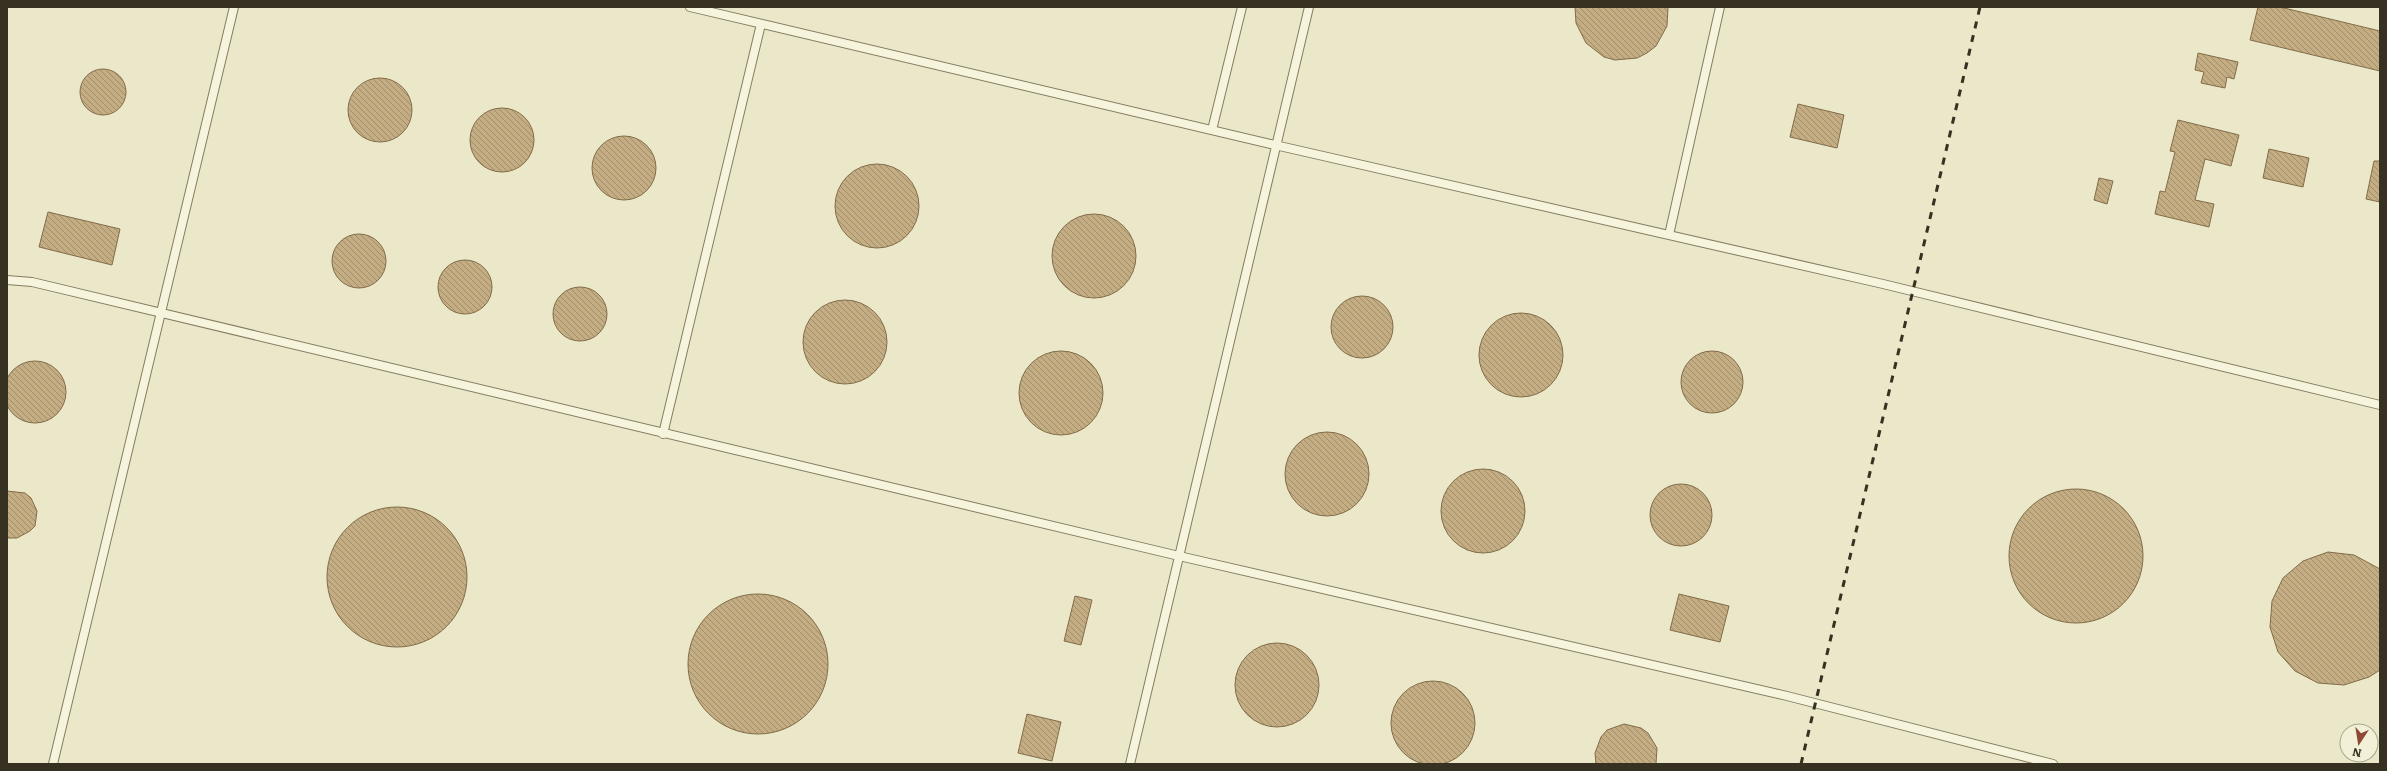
<svg xmlns="http://www.w3.org/2000/svg" width="2387" height="771" viewBox="0 0 2387 771" font-family="Literata,serif">
	<style>
		.building { fill: url(#building-back-hatch); stroke: #826c48 }
		.lines { fill: none; stroke-linecap: round; stroke-linejoin: round }
		.lane-casing { stroke: #857c60; stroke-width: 10 }
		.lane { stroke: #f6f4dc; stroke-width: 8 }
		.rail { stroke: #373122; stroke-width: 3; stroke-dasharray: 7 7; stroke-linecap: butt }
	</style>
	<defs>
		<pattern id="building-back-hatch" width="6" height="6" patternUnits="userSpaceOnUse"><rect width="6" height="6" fill="#c4ad83"/><path d="M-1 5l2 2M0 0l6 6M5-1l2 2" fill="none" stroke="#a08d6b"/></pattern>
	</defs>
	<rect width="100%" height="100%" fill="#eae8c9"/>
	<path class="building" d="M 1575,7 L 1668,7 L 1667,26 L 1656,46 L 1647,53 L 1637,58 L 1615,60 L 1604,57 L 1586,43 L 1576,23 Z
		M 2258,7 L 2280,7 L 2380,31 L 2380,71 L 2250,40 Z
		M 2198,53 L 2238,62 L 2234,79 L 2227,77 L 2225,88 L 2201,83 L 2204,72 L 2195,70 Z
		M80 92a23 23 0 1 1 46 0a23 23 0 1 1-46 0Z
		M348 110a32 32 0 1 1 64 0a32 32 0 1 1-64 0Z
		M 1798,104 L 1844,115 L 1837,148 L 1790,137 Z
		M470 140a32 32 0 1 1 64 0a32 32 0 1 1-64 0Z
		M 2178,120 L 2239,135 L 2231,166 L 2205,159 L 2195,200 L 2214,204 L 2209,227 L 2155,214 L 2160,191 L 2165,192 L 2175,152 L 2170,151 Z
		M592 168a32 32 0 1 1 64 0a32 32 0 1 1-64 0Z
		M 2269,149 L 2309,158 L 2303,187 L 2263,178 Z
		M 2374,161 L 2380,161 L 2380,202 L 2366,199 Z
		M835 206a42 42 0 1 1 84 0a42 42 0 1 1-84 0Z
		M 2099,178 L 2113,181 L 2107,204 L 2094,200 Z
		M 48,212 L 120,229 L 112,265 L 39,247 Z
		M1052 256a42 42 0 1 1 84 0a42 42 0 1 1-84 0Z
		M332 261a27 27 0 1 1 54 0a27 27 0 1 1-54 0Z
		M438 287a27 27 0 1 1 54 0a27 27 0 1 1-54 0Z
		M553 314a27 27 0 1 1 54 0a27 27 0 1 1-54 0Z
		M1331 327a31 31 0 1 1 62 0a31 31 0 1 1-62 0Z
		M803 342a42 42 0 1 1 84 0a42 42 0 1 1-84 0Z
		M1479 355a42 42 0 1 1 84 0a42 42 0 1 1-84 0Z
		M1681 382a31 31 0 1 1 62 0a31 31 0 1 1-62 0Z
		M1019 393a42 42 0 1 1 84 0a42 42 0 1 1-84 0Z
		M4 392a31 31 0 1 1 62 0a31 31 0 1 1-62 0Z
		M1285 474a42 42 0 1 1 84 0a42 42 0 1 1-84 0Z
		M1441 511a42 42 0 1 1 84 0a42 42 0 1 1-84 0Z
		M1650 515a31 31 0 1 1 62 0a31 31 0 1 1-62 0Z
		M2009 556a67 67 0 1 1 134 0a67 67 0 1 1-134 0Z
		M 7,491 L 25,493 L 31,498 L 37,511 L 35,526 L 30,531 L 17,538 L 7,538 Z
		M327 577a70 70 0 1 1 140 0a70 70 0 1 1-140 0Z
		M 2328,552 L 2354,555 L 2380,569 L 2380,670 L 2369,677 L 2344,685 L 2318,683 L 2295,671 L 2278,652 L 2270,627 L 2272,601 L 2283,578 L 2303,561 Z
		M 1679,594 L 1729,606 L 1720,642 L 1670,630 Z
		M688 664a70 70 0 1 1 140 0a70 70 0 1 1-140 0Z
		M 1075,596 L 1092,600 L 1081,645 L 1064,641 Z
		M1235 685a42 42 0 1 1 84 0a42 42 0 1 1-84 0Z
		M1391 723a42 42 0 1 1 84 0a42 42 0 1 1-84 0Z
		M 1027,714 L 1061,722 L 1052,761 L 1018,753 Z
		M 1624,724 L 1641,728 L 1648,733 L 1657,748 L 1656,764 L 1596,764 L 1595,753 L 1601,737 L 1607,730 Z"/>
	<g class="lines">
		<g class="lane-casing">
			<path id="lane" d="M 690,7 L 1275,145 L 1883,284 L 2380,405
				M 1212,130 L 1242,7
				M 1669,235 L 1720,7
				M 7,280 L 32,282 L 1179,556 L 1787,696 L 2053,764
				M 663,434 L 761,24
				M 53,764 L 234,7
				M 1130,764 L 1309,7"/>
		</g>
		<use href="#lane" class="lane"/>
		<path class="rail" d="M 1801,764 L 1980,7"/>
	</g>
	<rect width="2387" height="771" fill="none" stroke="#373122" stroke-width="16"/>
	<g transform="translate(2359 743) rotate(192)"><circle r="19" fill="#f2f1d8" stroke="#a7a48f"/>
	<path d="M0-3L7 15L0 10L-7 15Z" fill="#8e4936"/>
	<text y="-6" font-size="11" font-weight="bold" text-anchor="middle" fill="#373122">N</text>
	</g>
</svg>
